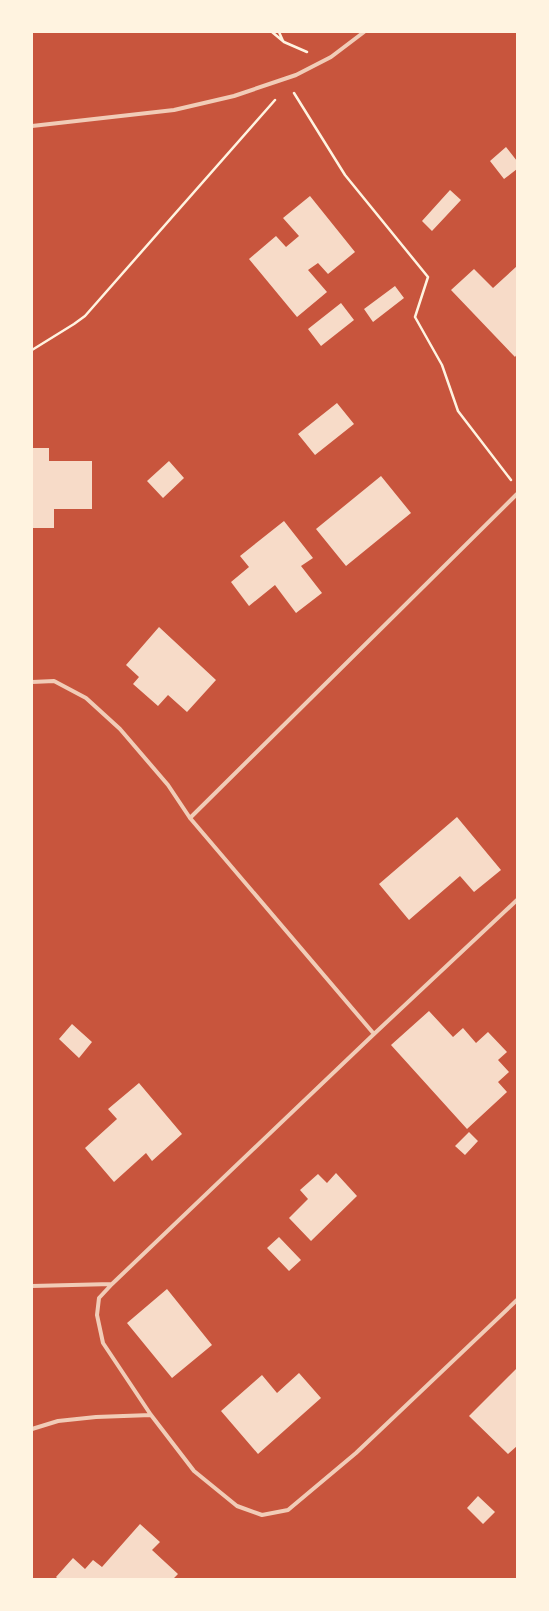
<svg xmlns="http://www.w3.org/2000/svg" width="549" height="1611" viewBox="0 0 549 1611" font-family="Lora,serif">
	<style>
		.building { fill: #f7dbc8 }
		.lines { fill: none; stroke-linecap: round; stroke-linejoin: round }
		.path { stroke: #fff3e0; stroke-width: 2.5 }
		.minor { stroke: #f1ccb7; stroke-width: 4 }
	</style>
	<rect width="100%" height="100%" fill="#c8553d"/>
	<path class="building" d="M 506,147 L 517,161 L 517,169 L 504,179 L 490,161 Z
		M 450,190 L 461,200 L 432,231 L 422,221 Z
		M 310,196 L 355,252 L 328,274 L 318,263 L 308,270 L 327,292 L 297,317 L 249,259 L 276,236 L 286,247 L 299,236 L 283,218 Z
		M 517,266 L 517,354 L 515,357 L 451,290 L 474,269 L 493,288 Z
		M 395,286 L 404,298 L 373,322 L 364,309 Z
		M 341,303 L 354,320 L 321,346 L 308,329 Z
		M 337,403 L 354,424 L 315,455 L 298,434 Z
		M 32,448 L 49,448 L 49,461 L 92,461 L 92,509 L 54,509 L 54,528 L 32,528 Z
		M 169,461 L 184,478 L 163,498 L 147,481 Z
		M 381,476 L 411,513 L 346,566 L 316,529 Z
		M 284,521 L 313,558 L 301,566 L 322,593 L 296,613 L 275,585 L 249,606 L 231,582 L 249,567 L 240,556 Z
		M 159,627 L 216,680 L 187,712 L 168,695 L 158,706 L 133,684 L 139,677 L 126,665 Z
		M 457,817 L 501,870 L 474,892 L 460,876 L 409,920 L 379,884 Z
		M 429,1011 L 453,1037 L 463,1028 L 476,1043 L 488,1032 L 507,1052 L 498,1060 L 509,1072 L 498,1082 L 507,1092 L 467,1129 L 391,1045 Z
		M 72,1024 L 92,1042 L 79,1058 L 59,1039 Z
		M 139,1083 L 182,1134 L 152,1161 L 146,1153 L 114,1182 L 85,1148 L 117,1119 L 108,1109 Z
		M 469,1132 L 478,1141 L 465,1155 L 455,1146 Z
		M 336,1173 L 357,1196 L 311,1241 L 289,1218 L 308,1199 L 300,1190 L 318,1174 L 327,1183 Z
		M 279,1237 L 301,1260 L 289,1271 L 267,1248 Z
		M 167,1289 L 212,1345 L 172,1378 L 127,1323 Z
		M 517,1368 L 517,1446 L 508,1454 L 469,1416 Z
		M 299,1373 L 321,1398 L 258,1454 L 221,1411 L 262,1375 L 277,1393 Z
		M 478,1496 L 495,1512 L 483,1524 L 467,1508 Z
		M 140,1524 L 160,1542 L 152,1550 L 178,1574 L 173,1579 L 58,1579 L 56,1577 L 73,1558 L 85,1569 L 93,1560 L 102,1567 Z"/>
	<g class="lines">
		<path class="path" d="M 272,32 L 284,42 L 307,52
			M 279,32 L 283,41
			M 294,93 L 345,175 L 428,277 L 415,317 L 442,365 L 458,411 L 511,480
			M 32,350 L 74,324 L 85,316 L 275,100"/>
		<path class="minor" d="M 32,126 L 174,110 L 234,96 L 296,75 L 331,57 L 364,32
			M 32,682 L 54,681 L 86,698 L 120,729 L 168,785 L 190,818 L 374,1034
			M 190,818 L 517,494
			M 517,900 L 374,1034 L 112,1284 L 99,1298 L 97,1315 L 103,1343 L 151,1415 L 194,1471 L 237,1506 L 262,1515 L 288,1510 L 356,1453 L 517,1300
			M 32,1286 L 112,1284
			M 32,1429 L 58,1421 L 96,1417 L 151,1415"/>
	</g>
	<rect width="549" height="1611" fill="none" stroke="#fff3e0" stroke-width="66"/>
</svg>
